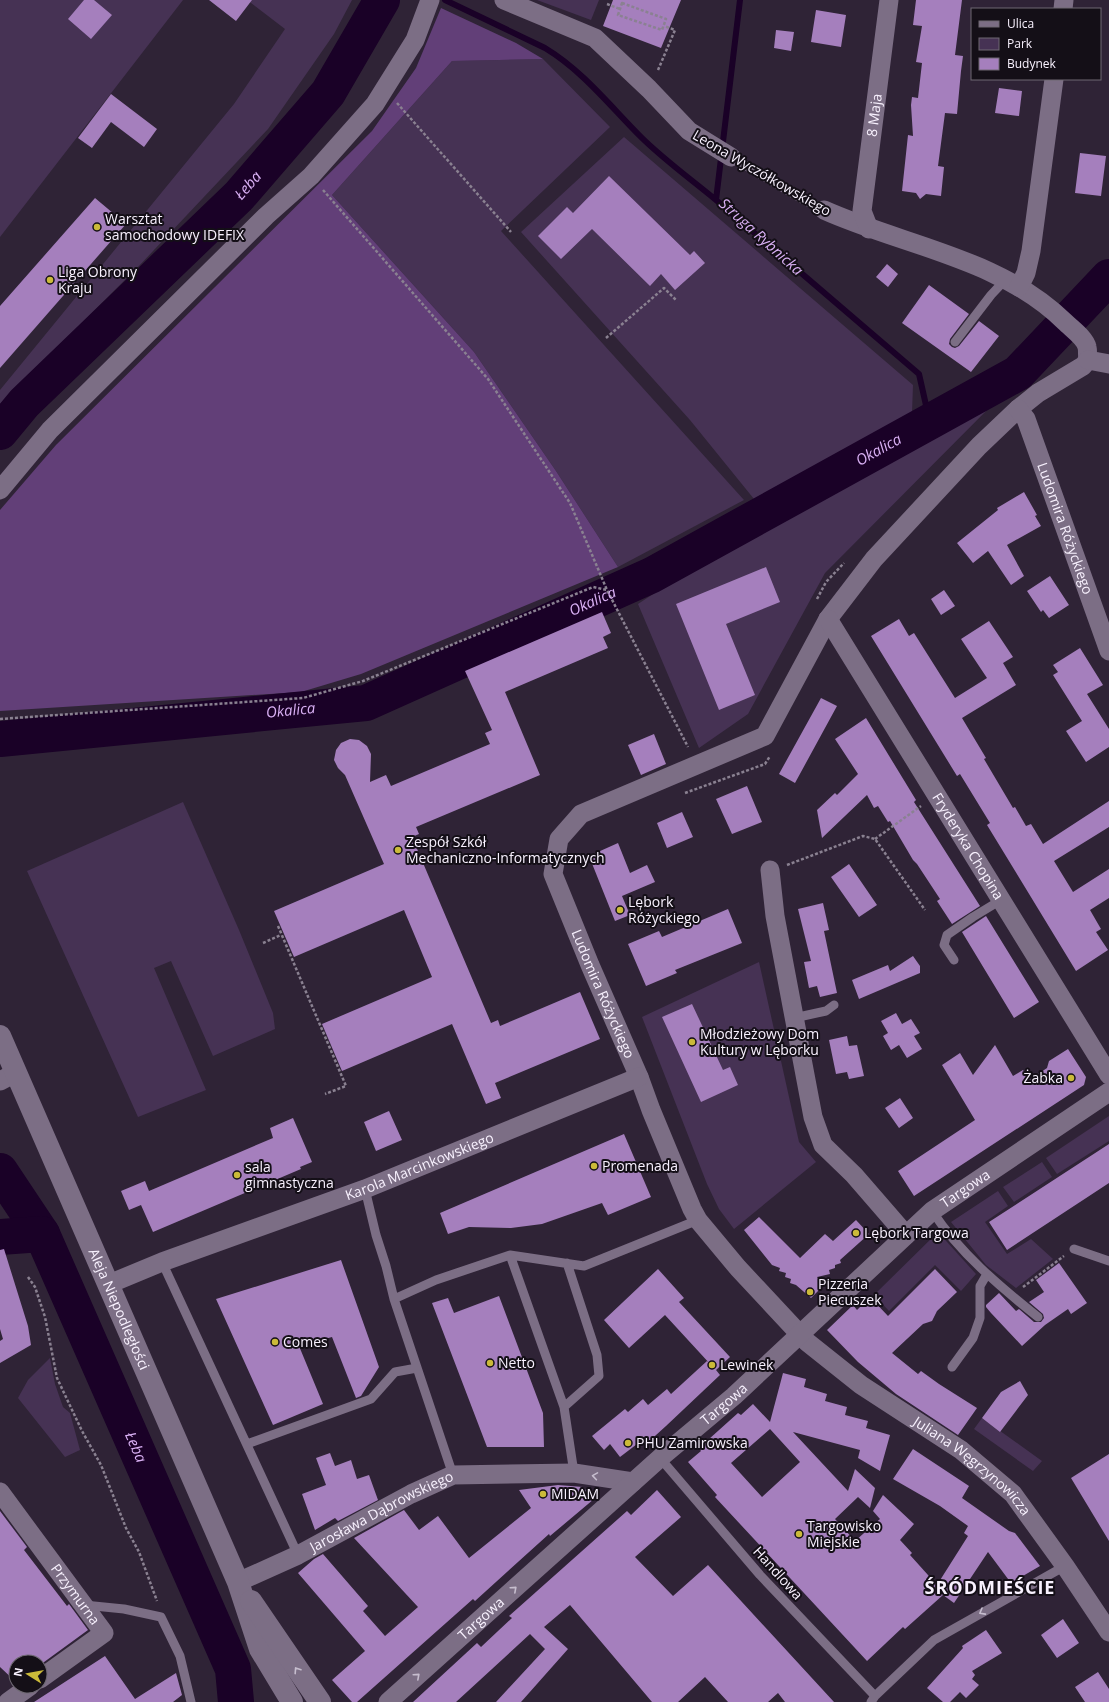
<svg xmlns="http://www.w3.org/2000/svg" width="1109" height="1702" viewBox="0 0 1109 1702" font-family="'Open Sans',sans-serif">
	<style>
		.green { fill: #463254 }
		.forest { fill: #623f78 }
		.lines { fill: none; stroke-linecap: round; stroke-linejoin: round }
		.stream { stroke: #1a0127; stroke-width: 6 }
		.river { stroke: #1a0127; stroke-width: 36 }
		.building { fill: #a57fbd; fill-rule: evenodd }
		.path { stroke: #8a8191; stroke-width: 2.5; stroke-dasharray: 3 2; stroke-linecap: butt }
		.lane { stroke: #7c6e85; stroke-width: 9 }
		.street { stroke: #7c6e85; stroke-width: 19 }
		.secondary { stroke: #7c6e85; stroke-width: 22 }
		.oneway { stroke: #c6bdce }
		.poi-dot { fill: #cbba39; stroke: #140f17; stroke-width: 1.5 }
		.labels { text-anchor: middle; stroke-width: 4; stroke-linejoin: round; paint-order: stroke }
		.street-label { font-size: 14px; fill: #f8f1fe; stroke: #140f17 }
		.poi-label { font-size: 14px; fill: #f8f1fe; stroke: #140f17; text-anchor: start }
		.water-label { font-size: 15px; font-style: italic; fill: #d9b0f4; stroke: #140f17 }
		.district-label { font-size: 18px; font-weight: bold; letter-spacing: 1px; fill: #f8f1fe; stroke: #140f17 }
	</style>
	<rect width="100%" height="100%" fill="#2f2336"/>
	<path class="green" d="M 0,0 L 183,0 L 0,237 Z
		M 247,0 L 352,0 L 334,34 L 268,129 L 137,268 L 0,404 L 0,390 L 234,104 L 285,29 Z
		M 537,0 L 599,0 L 591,20 Z
		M 543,59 L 610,127 L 501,231 L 744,500 L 618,567 L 556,471 L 474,352 L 332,195 L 452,61 Z
		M 624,137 L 913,385 L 912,413 L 754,499 L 690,420 L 521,232 Z
		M 1000,393 L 998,399 L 825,573 L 748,714 L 699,748 L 638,604 L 717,552 Z
		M 183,802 L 239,930 L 273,1013 L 275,1029 L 213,1056 L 171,961 L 154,968 L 206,1090 L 138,1117 L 27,871 Z
		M 759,962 L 799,1142 L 816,1162 L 734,1229 L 719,1209 L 707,1184 L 642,1017 Z
		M 1109,1116 L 1109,1141 L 1057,1174 L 1046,1158 Z
		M 1042,1162 L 1052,1177 L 1014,1202 L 1003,1187 Z
		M 998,1191 L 1008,1206 L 985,1222 L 1007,1254 L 1031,1239 L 1053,1259 L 1016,1288 L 986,1265 L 951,1222 Z
		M 938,1232 L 976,1274 L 961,1291 L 935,1265 L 889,1311 L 874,1295 Z
		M 50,1358 L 55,1384 L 63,1407 L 70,1413 L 80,1450 L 65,1457 L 18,1398 L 28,1380 Z
		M 982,1418 L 1042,1461 L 1033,1471 L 974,1429 Z"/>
	<path class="forest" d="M 441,8 L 516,43 L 543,59 L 452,61 L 332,195 L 474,352 L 556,471 L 618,567 L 361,674 L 301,692 L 0,711 L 0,510 L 56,445 L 372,131 L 416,68 Z"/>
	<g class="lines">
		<path class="stream" d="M 445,0 L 545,48 C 583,71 610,106 641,137 C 663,159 692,180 716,200
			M 740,0 L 716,200 L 919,374 L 930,423"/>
		<g class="river">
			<path id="s1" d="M 0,432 L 24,403 L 239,196 L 328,93 L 382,0"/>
			<path id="s2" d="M 0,739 L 366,703 L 652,575 L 1018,373 L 1109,277"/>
			<path d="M 0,1171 L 42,1234"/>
			<path id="s3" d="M 0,1237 L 42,1234 L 233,1669 L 236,1702"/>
		</g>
	</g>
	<path class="building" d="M 84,0 L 94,0 L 112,15 L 91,39 L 68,19 Z
		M 209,0 L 252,0 L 236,21 Z
		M 613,0 L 681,0 L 661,48 L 603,26 Z
		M 916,0 L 962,0 L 955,55 L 963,56 L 961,71 L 957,114 L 945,113 L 938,166 L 944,167 L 941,196 L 926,194 L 920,199 L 916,193 L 902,191 L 908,135 L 913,136 L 911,105 L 912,97 L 918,98 L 922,63 L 916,62 L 922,26 L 913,25 Z
		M 816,10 L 846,15 L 841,47 L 811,42 Z
		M 776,30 L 794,32 L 791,51 L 774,48 Z
		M 999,88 L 1022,91 L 1019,116 L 995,113 Z
		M 111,94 L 157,129 L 144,147 L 111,122 L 92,148 L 78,138 Z
		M 1080,153 L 1106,156 L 1101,196 L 1075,193 Z
		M 609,176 L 690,255 L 694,251 L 705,263 L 675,290 L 661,274 L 650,286 L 592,229 L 561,259 L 538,236 L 567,207 L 573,213 Z
		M 95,198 L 126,224 L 0,368 L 0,306 Z
		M 887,264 L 898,274 L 888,287 L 876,277 Z
		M 929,285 L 969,314 L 950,339 L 949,344 L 952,347 L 955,348 L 959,346 L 979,321 L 999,336 L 971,372 L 902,323 Z
		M 1024,492 L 1037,515 L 1035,516 L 1041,526 L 1007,545 L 1024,576 L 1011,585 L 988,551 L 973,563 L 957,543 L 998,510 L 997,508 Z
		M 766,567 L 780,602 L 726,624 L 755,695 L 719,710 L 676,604 Z
		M 1050,576 L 1069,605 L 1049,618 L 1043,610 L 1041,612 L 1027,591 Z
		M 944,590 L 955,606 L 941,615 L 931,599 Z
		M 602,612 L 611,633 L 603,637 L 608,648 L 505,692 L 540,775 L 416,827 L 419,834 L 412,837 L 491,1023 L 498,1020 L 500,1026 L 580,992 L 600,1039 L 495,1083 L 501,1098 L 486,1104 L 452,1024 L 342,1071 L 322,1024 L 432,977 L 404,910 L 294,957 L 274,911 L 384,864 L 345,775 L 338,768 L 334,760 L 336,750 L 341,743 L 350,739 L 359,740 L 367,746 L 371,754 L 370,782 L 386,775 L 391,786 L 490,744 L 485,733 L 492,730 L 465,671 Z
		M 899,619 L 909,636 L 914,633 L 955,698 L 987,678 L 961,639 L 989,621 L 1013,657 L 1003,663 L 1016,685 L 962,718 L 986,758 L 984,759 L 1013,808 L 1015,807 L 1026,826 L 1031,824 L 1043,844 L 1109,801 L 1109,827 L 1054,861 L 1073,892 L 1109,869 L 1109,898 L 1090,910 L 1101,929 L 1096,932 L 1108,950 L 1076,971 L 987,825 L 990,823 L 960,774 L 957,776 L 871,636 Z
		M 1080,648 L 1103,685 L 1087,694 L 1109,729 L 1109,747 L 1086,762 L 1066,731 L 1082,721 L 1053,675 L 1058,672 L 1053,665 Z
		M 821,698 L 837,706 L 795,783 L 779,774 Z
		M 866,718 L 916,800 L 914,802 L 980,906 L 952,924 L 937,901 L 940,899 L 917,864 L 913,860 L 890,821 L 888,822 L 878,806 L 874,808 L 867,795 L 822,838 L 817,810 L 835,793 L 837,795 L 858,774 L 835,739 Z
		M 654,734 L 666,764 L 641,775 L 628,745 Z
		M 747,786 L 762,822 L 732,834 L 716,799 Z
		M 682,812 L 693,837 L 667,848 L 657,823 Z
		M 618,843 L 630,873 L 647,865 L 655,882 L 622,896 L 630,915 L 615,921 L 589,856 Z
		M 849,864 L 877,905 L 859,917 L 831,877 Z
		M 823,903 L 829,930 L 824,931 L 837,993 L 820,997 L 817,986 L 809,988 L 804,962 L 811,961 L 798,909 Z
		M 728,909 L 742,943 L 675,970 L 677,973 L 646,986 L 628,944 L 659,931 L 662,937 Z
		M 986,916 L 1039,1002 L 1014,1018 L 962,932 Z
		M 913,956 L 920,966 L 920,973 L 859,999 L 852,980 L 888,965 L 890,971 Z
		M 692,1004 L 723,1070 L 730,1067 L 738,1085 L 701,1102 L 662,1017 Z
		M 896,1013 L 902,1024 L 911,1019 L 920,1033 L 914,1036 L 922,1049 L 907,1058 L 899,1045 L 891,1050 L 883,1036 L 888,1033 L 881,1021 Z
		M 847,1036 L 849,1046 L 857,1045 L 864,1076 L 849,1079 L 847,1072 L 836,1074 L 829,1040 Z
		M 995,1045 L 1013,1076 L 1023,1070 L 1029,1080 L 1047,1068 L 1049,1061 L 1068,1049 L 1086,1077 L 1084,1085 L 914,1196 L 898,1171 L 975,1120 L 942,1065 L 960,1053 L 973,1075 Z
		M 900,1098 L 913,1118 L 899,1128 L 885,1108 Z
		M 389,1111 L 402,1140 L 376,1151 L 364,1122 Z
		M 293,1118 L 312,1162 L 300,1167 L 301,1169 L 153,1232 L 141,1205 L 129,1210 L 121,1191 L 145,1181 L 149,1191 L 273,1138 L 270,1128 Z
		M 624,1134 L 651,1197 L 608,1215 L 602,1203 L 542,1224 L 511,1228 L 469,1227 L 448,1234 L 440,1213 Z
		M 1109,1144 L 1109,1183 L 1007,1250 L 989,1222 Z
		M 759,1217 L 800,1258 L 825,1234 L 833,1241 L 856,1220 L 869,1234 L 840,1260 L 841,1263 L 835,1265 L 835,1268 L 829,1270 L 830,1274 L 817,1277 L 823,1286 L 811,1298 L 796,1285 L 790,1283 L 791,1279 L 785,1277 L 786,1273 L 779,1271 L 780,1268 L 772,1265 L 744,1230 Z
		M 4,1249 L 28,1326 L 31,1345 L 0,1363 L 0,1341 L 3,1339 L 0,1329 L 0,1250 Z
		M 341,1260 L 379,1367 L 361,1396 L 356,1398 L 332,1337 L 299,1346 L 323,1404 L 273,1425 L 216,1299 Z
		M 1059,1263 L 1087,1303 L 1071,1314 L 1068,1309 L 1045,1325 L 1022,1346 L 991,1313 L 986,1307 L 986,1305 L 999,1293 L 1016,1311 L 1019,1309 L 1034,1322 L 1041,1322 L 1044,1318 L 1043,1314 L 1029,1302 L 1044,1292 L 1036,1280 Z
		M 658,1269 L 684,1298 L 679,1302 L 730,1357 L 716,1370 L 720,1375 L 666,1426 L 645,1445 L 641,1441 L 620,1457 L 610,1444 L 604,1450 L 592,1436 L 625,1409 L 628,1412 L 643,1399 L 648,1405 L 667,1389 L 671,1394 L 707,1361 L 711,1365 L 665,1315 L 629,1348 L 604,1320 Z
		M 935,1269 L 957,1292 L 937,1311 L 932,1321 L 923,1324 L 892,1353 L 918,1374 L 921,1371 L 939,1384 L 977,1408 L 958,1435 L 896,1394 L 858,1362 L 827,1330 L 853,1305 L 857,1310 L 870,1297 L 888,1316 Z
		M 499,1296 L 543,1413 L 544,1447 L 487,1447 L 432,1303 L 448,1298 L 454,1313 Z
		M 783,1373 L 806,1379 L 804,1387 L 827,1394 L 825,1401 L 847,1407 L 845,1415 L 868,1421 L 866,1428 L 890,1435 L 880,1471 L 858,1458 L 860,1450 L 793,1432 L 848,1491 L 855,1469 L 875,1488 L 870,1508 L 858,1497 L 835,1519 L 855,1541 L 880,1519 L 873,1511 L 883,1495 L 914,1524 L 900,1540 L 912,1553 L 910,1555 L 937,1585 L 968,1536 L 964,1533 L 968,1526 L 940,1506 L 893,1479 L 913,1449 L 969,1486 L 962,1498 L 1009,1531 L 1015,1533 L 1040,1566 L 1011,1583 L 988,1552 L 954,1603 L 943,1595 L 905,1629 L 903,1627 L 867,1661 L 715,1497 L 717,1495 L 688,1462 L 701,1451 L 699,1448 L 738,1413 L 741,1415 L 753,1404 L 770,1422 ZM 770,1429 L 800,1462 L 762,1497 L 731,1463 Z
		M 1020,1381 L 1028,1395 L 1000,1432 L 982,1418 L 1001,1392 Z
		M 330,1453 L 335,1466 L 351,1460 L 357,1479 L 369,1475 L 378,1500 L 338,1521 L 335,1518 L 315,1530 L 302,1494 L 326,1485 L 316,1458 Z
		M 1109,1454 L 1109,1541 L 1071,1478 Z
		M 558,1485 L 583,1487 L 594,1499 L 550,1536 L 549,1534 L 475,1601 L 473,1599 L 357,1702 L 352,1702 L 332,1680 L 365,1651 L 298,1573 L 314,1559 L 323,1554 L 368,1606 L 363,1611 L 385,1636 L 418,1607 L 354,1538 L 404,1510 L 419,1530 L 438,1516 L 469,1558 L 531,1508 L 519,1490 Z
		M 657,1490 L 681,1517 L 635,1557 L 673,1596 L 708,1565 L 834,1702 L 785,1702 L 778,1693 L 768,1702 L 728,1702 L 705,1677 L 678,1702 L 652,1702 L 570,1605 L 544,1627 L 568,1649 L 521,1702 L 496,1702 L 545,1649 L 530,1634 L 456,1702 L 413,1702 L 477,1643 L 481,1647 L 512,1618 L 509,1616 L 627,1511 L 631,1515 Z
		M 0,1511 L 27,1547 L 24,1550 L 67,1606 L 69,1604 L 88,1630 L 40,1665 L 40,1662 L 16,1662 L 16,1682 L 0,1667 Z
		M 1063,1619 L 1079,1643 L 1057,1658 L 1041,1635 Z
		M 986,1630 L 1002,1653 L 972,1671 L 975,1675 L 972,1679 L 979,1685 L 966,1698 L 960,1692 L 950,1702 L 943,1702 L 927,1688 L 963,1648 L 962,1646 Z
		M 105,1656 L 135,1699 L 176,1673 L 182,1695 L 173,1702 L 34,1702 Z
		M 1098,1672 L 1109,1689 L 1109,1702 L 1085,1702 L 1075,1687 Z"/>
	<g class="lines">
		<path class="path" d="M 622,3 L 666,19 L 662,30 L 618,15 Z
			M 607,4 L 620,9
			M 658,70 L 675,30 L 664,26
			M 397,103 L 511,232
			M 323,190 L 488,379 L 570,503 L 607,590 L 688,747
			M 606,338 L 664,288 L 677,301
			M 817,599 L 826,582 L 844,563
			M 0,719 L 303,698 L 363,681 L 593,587 L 607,590
			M 685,793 L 765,764 L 770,756
			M 875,839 L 921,806
			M 787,865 L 863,836 L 875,839 L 925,910
			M 278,926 L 346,1086 L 325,1094
			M 263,943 L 281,935
			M 28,1277 L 35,1287 L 45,1317 L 57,1378 L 82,1431 L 101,1465 L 126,1528 L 139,1552 L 157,1601
			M 1023,1287 L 1064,1256"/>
		<path class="lane" d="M 731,157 L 802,199 L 824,210
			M 955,342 L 991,295 L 1006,279
			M 954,960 L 944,945 L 947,935 L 973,917 L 1001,900
			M 794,1018 L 826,1011 L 834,1005
			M 365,1189 L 376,1235 L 386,1266 L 394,1299 L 453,1475
			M 932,1211 C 960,1253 999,1286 1038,1317
			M 1074,1249 L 1109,1261
			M 510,1255 L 564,1407 L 574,1473
			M 162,1262 L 298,1555
			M 394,1299 L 436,1280 L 510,1255 L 584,1266 L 698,1220
			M 952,1367 L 973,1338 L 980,1318 L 980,1286 L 987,1274
			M 564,1407 L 599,1376 L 597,1355 L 567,1263
			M 247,1444 L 371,1399 L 395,1372 L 417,1368
			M 660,1458 L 760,1575 L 875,1696
			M 84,1605 L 124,1609 L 161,1617 L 180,1656 L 191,1702
			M 871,1702 L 875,1696 L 934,1640 L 1065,1566"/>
		<g class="street">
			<path d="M 504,0 L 595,38 L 649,89 L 689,131 L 731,157"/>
			<path d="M 1063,9 L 1064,0"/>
			<path d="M 824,210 C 904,246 1000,258 1065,322 C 1072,329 1085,338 1087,347 C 1088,351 1087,356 1088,360"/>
			<path id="s4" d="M 869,229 L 862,211 L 889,0"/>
			<path d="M 1019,287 L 1026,273 L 1031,251 L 1054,79"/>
			<path id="s5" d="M 1088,360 L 1083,366 L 1038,393 L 1018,409 L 979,446 L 874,559 L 828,619 L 765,736 L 581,814 L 559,839 L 553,874 L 590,965 L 639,1077 L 651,1110 L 692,1209 L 698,1220 L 738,1268 L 807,1342 L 861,1385 L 961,1450 L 1013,1494 L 1065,1566 L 1109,1632"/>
			<path d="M 1088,360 L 1109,364"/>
			<path id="s6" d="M 1018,409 L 1026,419 L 1109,651"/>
			<path d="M 0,490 L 50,430 L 266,216 L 311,176 L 375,104 L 415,40 L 430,0"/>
			<path id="s7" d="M 828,619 L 1109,1075"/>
			<path d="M 770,870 L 775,916 L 813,1117 L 823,1145 L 854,1175 L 906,1235"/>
			<path d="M 0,1081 L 15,1073"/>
			<path id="s8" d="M 109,1284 L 162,1262 L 365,1189 L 639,1077"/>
			<path id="s9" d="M 0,1492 L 104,1633 L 40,1679"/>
			<path id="s10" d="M 238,1582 L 298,1555 L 411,1494 L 453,1475 L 574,1473 L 633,1482"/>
			<path d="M 8,1702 L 30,1686"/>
			<path id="s11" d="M 388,1702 L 660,1458 L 734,1396 L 932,1211 L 1109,1092"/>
		</g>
		<g class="secondary">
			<path id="s12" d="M 0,1036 L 238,1582 L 260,1649 L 292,1702"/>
			<path d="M 251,1601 L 320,1702"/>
		</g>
	</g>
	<defs><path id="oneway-chevron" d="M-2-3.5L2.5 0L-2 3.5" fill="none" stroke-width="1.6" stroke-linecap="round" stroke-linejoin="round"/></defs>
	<g class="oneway">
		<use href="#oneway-chevron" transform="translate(595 1476) rotate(-171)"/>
		<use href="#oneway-chevron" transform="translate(514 1589) rotate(-42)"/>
		<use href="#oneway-chevron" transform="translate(982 1612) rotate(151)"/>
		<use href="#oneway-chevron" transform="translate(297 1670) rotate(-123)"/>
		<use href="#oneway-chevron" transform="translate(417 1676) rotate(-42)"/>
	</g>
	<g class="poi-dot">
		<circle cx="97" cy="227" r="4"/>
		<circle cx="50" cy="280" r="4"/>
		<circle cx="398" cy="850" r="4"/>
		<circle cx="620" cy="910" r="4"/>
		<circle cx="692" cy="1042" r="4"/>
		<circle cx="1071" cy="1078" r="4"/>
		<circle cx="594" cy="1166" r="4"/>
		<circle cx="237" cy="1175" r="4"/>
		<circle cx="856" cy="1233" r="4"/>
		<circle cx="810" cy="1292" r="4"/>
		<circle cx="275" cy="1342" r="4"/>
		<circle cx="490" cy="1363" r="4"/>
		<circle cx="712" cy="1365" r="4"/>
		<circle cx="628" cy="1443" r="4"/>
		<circle cx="543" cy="1494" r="4"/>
		<circle cx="799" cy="1534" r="4"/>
	</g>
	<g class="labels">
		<g class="street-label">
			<text dy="5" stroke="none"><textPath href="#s4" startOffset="116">8 Maja</textPath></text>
			<text transform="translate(762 173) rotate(30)" y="5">Leona Wyczółkowskiego</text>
			<text dy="5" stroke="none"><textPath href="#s6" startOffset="129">Ludomira Różyckiego</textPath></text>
			<text dy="5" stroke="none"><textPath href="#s7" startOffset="267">Fryderyka Chopina</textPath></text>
			<text dy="5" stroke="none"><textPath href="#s5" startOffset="901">Ludomira Różyckiego</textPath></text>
			<text dy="5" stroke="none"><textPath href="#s8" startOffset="332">Karola Marcinkowskiego</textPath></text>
			<text dy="5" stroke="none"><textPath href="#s11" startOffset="773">Targowa</textPath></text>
			<text dy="5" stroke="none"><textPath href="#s12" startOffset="298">Aleja Niepodległości</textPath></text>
			<text dy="5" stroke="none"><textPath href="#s11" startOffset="449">Targowa</textPath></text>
			<text dy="5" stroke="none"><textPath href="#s5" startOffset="1517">Juliana Węgrzynowicza</textPath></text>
			<text dy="5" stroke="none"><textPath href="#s10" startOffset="160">Jarosława Dąbrowskiego</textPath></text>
			<text transform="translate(778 1573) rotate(48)" y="5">Handlowa</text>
			<text dy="5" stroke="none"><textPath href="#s9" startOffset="127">Przymurna</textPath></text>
			<text dy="5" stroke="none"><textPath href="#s11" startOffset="125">Targowa</textPath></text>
		</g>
		<g class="poi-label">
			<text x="105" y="224">Warsztat<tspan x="105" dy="16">samochodowy IDEFIX</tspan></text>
			<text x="58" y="277">Liga Obrony<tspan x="58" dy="16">Kraju</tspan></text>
			<text x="406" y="847">Zespół Szkół<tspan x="406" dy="16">Mechaniczno-Informatycznych</tspan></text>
			<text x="628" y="907">Lębork<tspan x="628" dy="16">Różyckiego</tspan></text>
			<text x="700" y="1039">Młodzieżowy Dom<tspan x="700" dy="16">Kultury w Lęborku</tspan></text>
			<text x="1063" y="1083" text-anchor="end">Żabka</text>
			<text x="602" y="1171">Promenada</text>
			<text x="245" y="1172">sala<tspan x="245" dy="16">gimnastyczna</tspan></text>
			<text x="864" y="1238">Lębork Targowa</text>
			<text x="818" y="1289">Pizzeria<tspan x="818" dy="16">Piecuszek</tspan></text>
			<text x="283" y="1347">Comes</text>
			<text x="498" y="1368">Netto</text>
			<text x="720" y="1370">Lewinek</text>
			<text x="636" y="1448">PHU Zamirowska</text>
			<text x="551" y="1499">MIDAM</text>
			<text x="807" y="1531">Targowisko<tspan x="807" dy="16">Miejskie</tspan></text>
		</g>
		<g class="water-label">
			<text dy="5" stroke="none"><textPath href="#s1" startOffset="350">Łeba</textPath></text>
			<text transform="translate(761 237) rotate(42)" y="5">Struga Rybnicka</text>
			<text dy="5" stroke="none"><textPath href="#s2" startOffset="940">Okalica</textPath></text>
			<text dy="5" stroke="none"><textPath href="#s2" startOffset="616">Okalica</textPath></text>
			<text dy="5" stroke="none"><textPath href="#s2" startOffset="292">Okalica</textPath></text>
			<text dy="5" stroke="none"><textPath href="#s3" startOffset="275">Łeba</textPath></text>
		</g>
		<g class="district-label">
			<text x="990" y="1594">ŚRÓDMIEŚCIE</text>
		</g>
	</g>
	<rect x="971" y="8" width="130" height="72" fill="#140f17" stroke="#6f6973"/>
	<rect x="979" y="21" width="20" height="6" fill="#7c6e85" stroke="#6f6973"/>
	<text x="1007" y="28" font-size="12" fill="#f8f1fe">Ulica</text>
	<rect x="979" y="38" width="20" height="12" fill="#463254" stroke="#6f6973"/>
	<text x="1007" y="48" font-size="12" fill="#f8f1fe">Park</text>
	<rect x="979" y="58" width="20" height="12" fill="#a57fbd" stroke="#6f6973"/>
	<text x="1007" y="68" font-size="12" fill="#f8f1fe">Budynek</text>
	<g transform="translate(28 1674) rotate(281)"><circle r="19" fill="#140f17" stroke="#6f6973"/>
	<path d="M0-3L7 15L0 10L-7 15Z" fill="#cbba39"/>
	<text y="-6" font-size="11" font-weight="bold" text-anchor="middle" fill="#f8f1fe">N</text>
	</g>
</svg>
